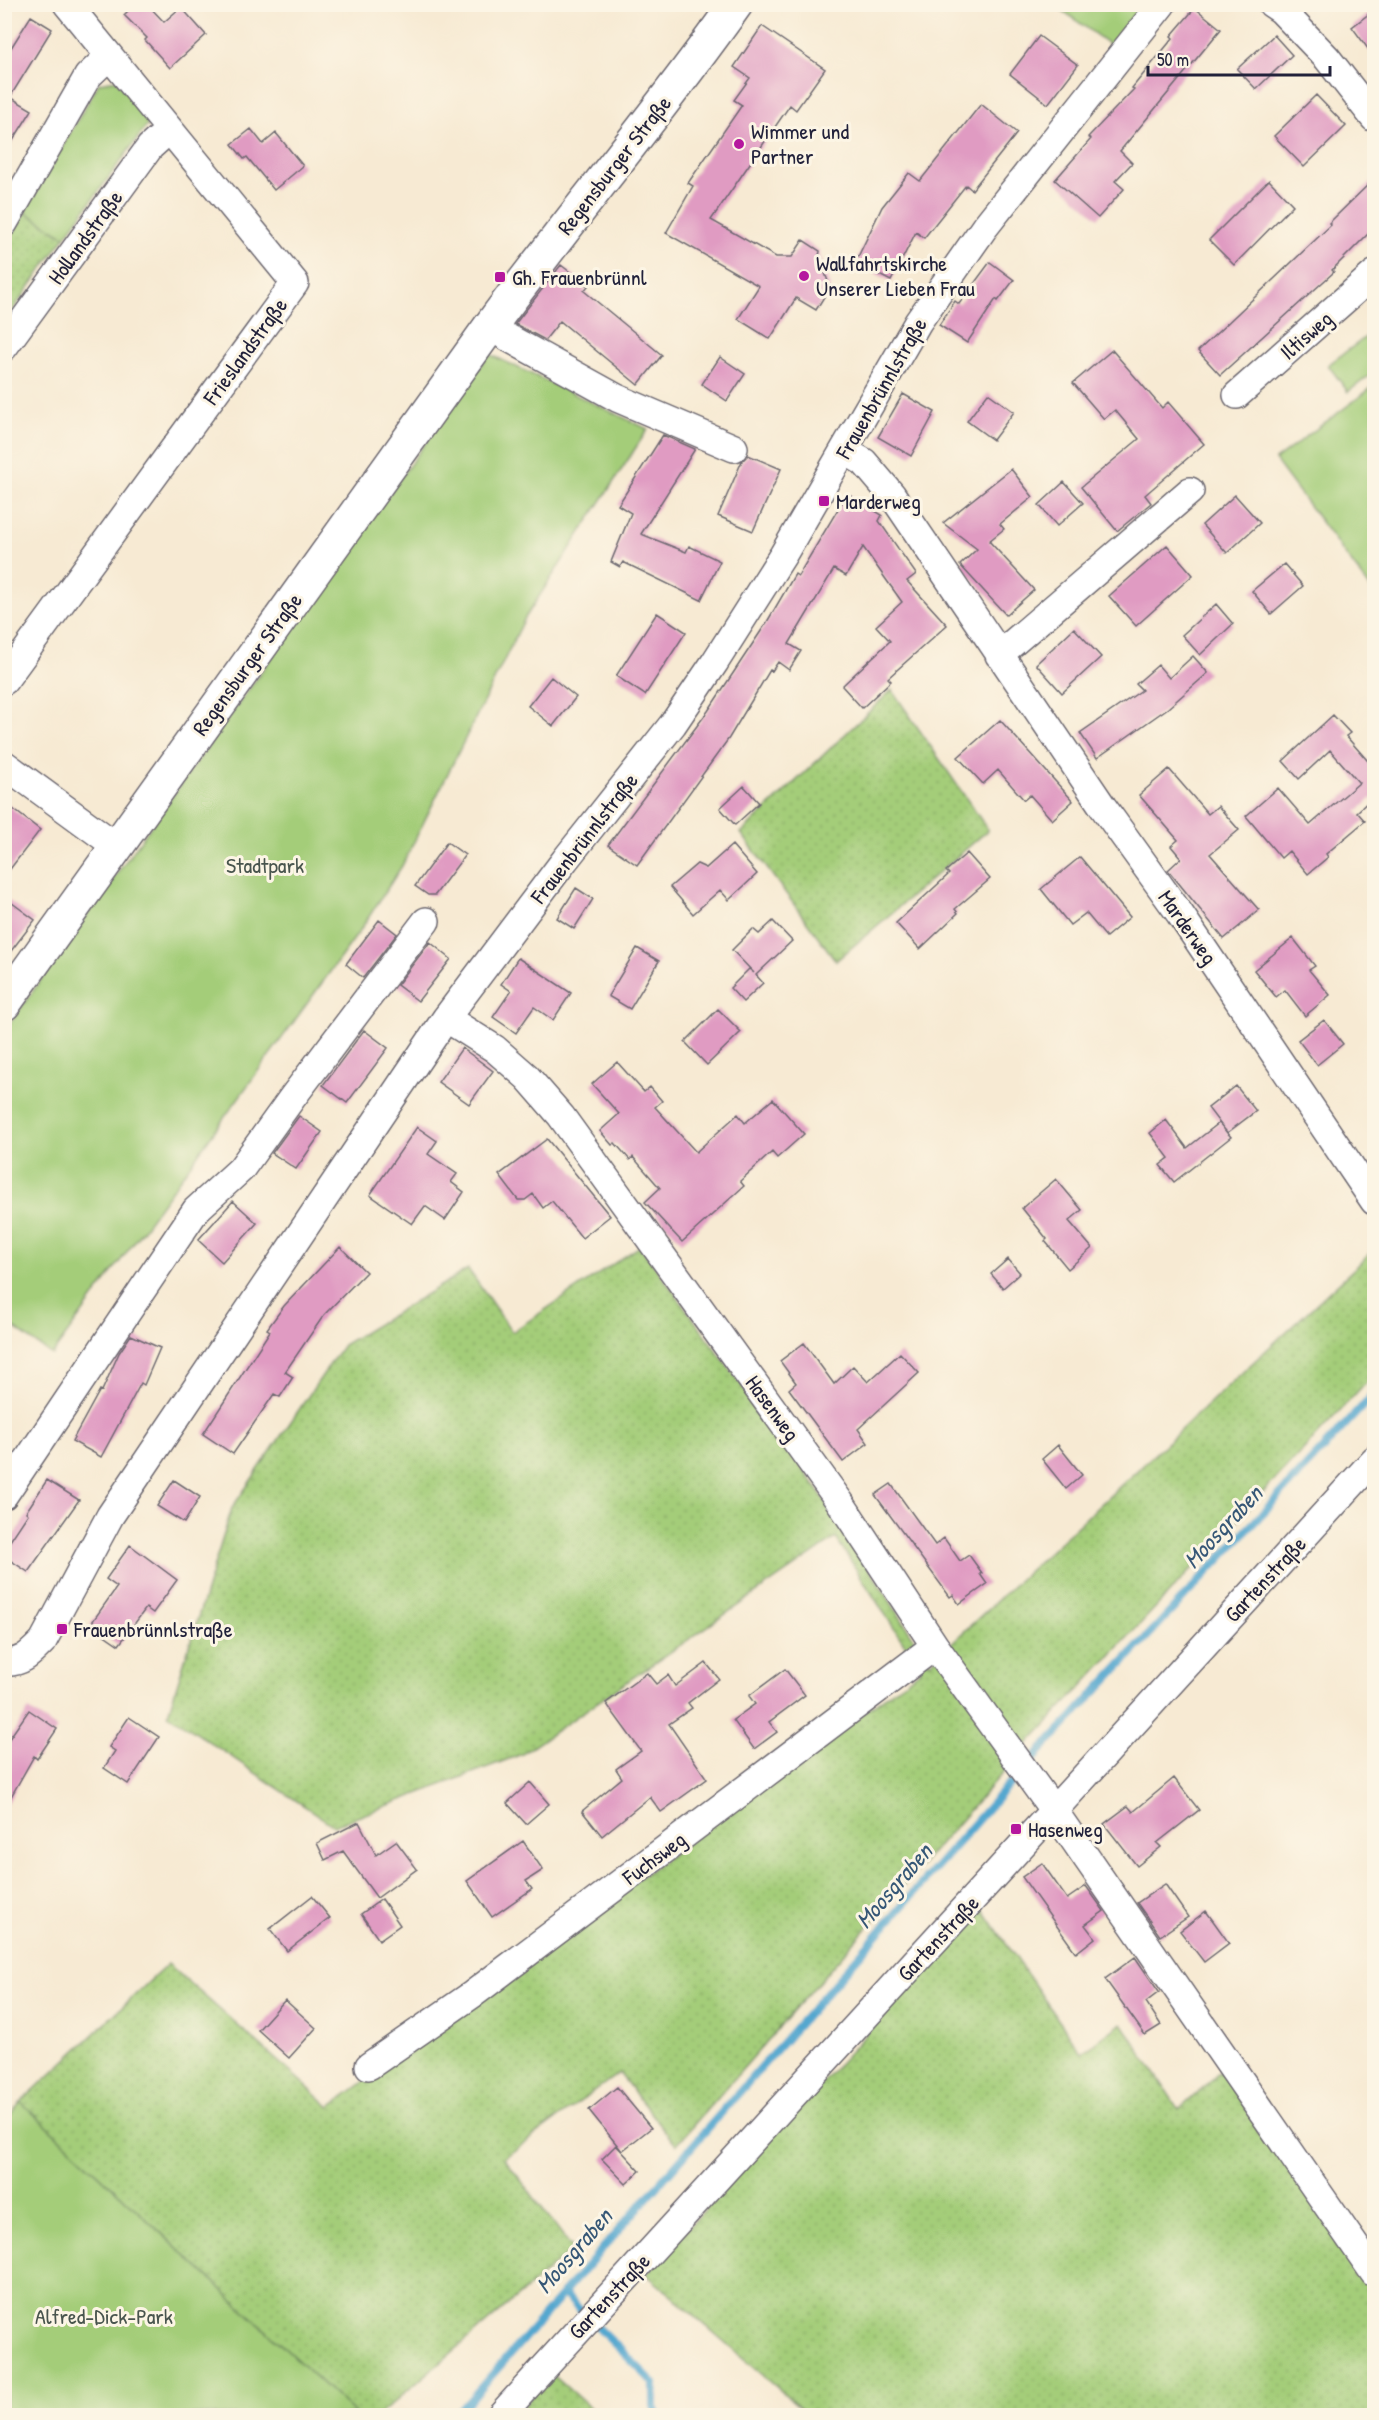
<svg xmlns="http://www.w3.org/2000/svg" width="1379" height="2420" viewBox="0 0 1379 2420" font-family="'Patrick Hand',sans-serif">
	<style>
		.grass { fill: url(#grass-dots); stroke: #63785a; stroke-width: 1.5 }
		.park { fill: #a4cd79; stroke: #63785a; stroke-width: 1.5 }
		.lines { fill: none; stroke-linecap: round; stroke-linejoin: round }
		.stream { stroke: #54a7cf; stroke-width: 8 }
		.building { fill: #e09bc2 }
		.street-casing { stroke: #6d6870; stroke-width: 30 }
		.secondary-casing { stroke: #6d6870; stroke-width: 36 }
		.street { stroke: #fff; stroke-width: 27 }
		.secondary { stroke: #fff; stroke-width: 33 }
		.poi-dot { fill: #b5179e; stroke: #fcf5e5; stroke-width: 2 }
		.labels { text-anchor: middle; stroke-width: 6; stroke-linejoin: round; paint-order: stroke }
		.poi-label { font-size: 22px; fill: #22223b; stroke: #fcf5e5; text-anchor: start }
		.street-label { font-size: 22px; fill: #22223b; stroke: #fcf5e5 }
		.park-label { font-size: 22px; fill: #49554e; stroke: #fcf5e5 }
		.water-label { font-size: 24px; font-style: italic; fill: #365776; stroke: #fcf5e5 }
	</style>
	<defs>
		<pattern id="grass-dots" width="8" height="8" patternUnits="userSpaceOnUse" patternTransform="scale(1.5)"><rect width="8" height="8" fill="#a4cd79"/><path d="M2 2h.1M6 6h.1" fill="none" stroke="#8db06a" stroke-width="1.8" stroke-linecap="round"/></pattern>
	</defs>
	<rect width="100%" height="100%" fill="#fcf5e5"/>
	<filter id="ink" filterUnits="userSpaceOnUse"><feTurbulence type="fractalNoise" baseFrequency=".0167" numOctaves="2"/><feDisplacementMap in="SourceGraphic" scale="12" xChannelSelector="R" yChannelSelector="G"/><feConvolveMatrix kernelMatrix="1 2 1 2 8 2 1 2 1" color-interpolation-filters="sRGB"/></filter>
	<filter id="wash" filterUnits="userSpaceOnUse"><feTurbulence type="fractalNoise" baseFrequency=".008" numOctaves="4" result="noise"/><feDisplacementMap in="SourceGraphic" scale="24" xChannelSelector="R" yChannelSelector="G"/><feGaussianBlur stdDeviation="1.35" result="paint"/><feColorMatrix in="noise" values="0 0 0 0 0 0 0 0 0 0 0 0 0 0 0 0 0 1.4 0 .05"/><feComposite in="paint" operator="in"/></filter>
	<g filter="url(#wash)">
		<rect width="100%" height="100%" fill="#f7ead3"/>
		<path class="grass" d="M 25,212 L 65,237 L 5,321 L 5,248 Z
			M 892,690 L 988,830 L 836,961 L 741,833 Z
			M 640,1246 L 818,1490 L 930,1663 L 1374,1250 L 1374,1374 L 1026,1746 L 676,2145 L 619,2073 L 504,2158 L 573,2249 L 379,2415 L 356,2415 L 21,2102 L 168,1964 L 330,2107 L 921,1670 L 836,1538 L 522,1754 L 334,1826 L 168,1714 L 232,1508 L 343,1345 L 468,1269 L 512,1332 Z
			M 982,1908 L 1081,2053 L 1122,2023 L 1179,2110 L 1221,2071 L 1374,2291 L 1374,2415 L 809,2415 L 646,2274 Z
			M 552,2374 L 598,2415 L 515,2416 Z"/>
		<path class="park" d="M 1055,5 L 1142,5 L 1110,45 Z
			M 116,80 L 146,114 L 148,124 L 65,237 L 25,212 L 99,83 Z
			M 1374,331 L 1374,372 L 1348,392 L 1328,365 Z
			M 489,354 L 648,429 L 525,618 L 402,866 L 359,932 L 52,1355 L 5,1321 L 5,1030 Z
			M 1374,386 L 1374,593 L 1275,460 Z
			M 21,2102 L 356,2415 L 5,2415 L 5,2121 Z"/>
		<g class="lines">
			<path class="stream" d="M 563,2293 L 654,2383 L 654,2407 L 658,2416
				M 456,2416 L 1003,1791 L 1374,1394"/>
		</g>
		<g id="blocks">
			<path class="building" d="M 135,4 L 147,4 L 164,22 L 181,7 L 206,35 L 170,68 L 145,40 L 147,38 L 124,15 Z
				M 1195,8 L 1221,29 L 1120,151 L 1132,163 L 1115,181 L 1124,189 L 1098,218 L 1055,180 L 1091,139 L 1088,137 L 1134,89 L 1132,88 L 1173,38 L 1171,36 Z
				M 1374,10 L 1374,57 L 1352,27 Z
				M 31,16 L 52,29 L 10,97 L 32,110 L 4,155 L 4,59 Z
				M 762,26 L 825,69 L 796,110 L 790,105 L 711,220 L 776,257 L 792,257 L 803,240 L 820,251 L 819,256 L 830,287 L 816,310 L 796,298 L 770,339 L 738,319 L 759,286 L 666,233 L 693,186 L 688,183 L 742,105 L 734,100 L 750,78 L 734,67 Z
				M 1274,35 L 1292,55 L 1256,89 L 1237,69 Z
				M 1039,36 L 1078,65 L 1048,104 L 1010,74 Z
				M 1316,95 L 1346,126 L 1304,167 L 1274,136 Z
				M 981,104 L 1017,133 L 972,190 L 966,185 L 924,238 L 916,232 L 891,281 L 855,263 L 882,207 L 909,173 L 920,181 Z
				M 251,129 L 263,144 L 276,133 L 303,166 L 274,190 L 247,157 L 244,159 L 232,144 Z
				M 1374,179 L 1374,228 L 1332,270 L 1334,272 L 1220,375 L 1198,351 L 1331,225 L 1329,223 Z
				M 1269,180 L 1293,205 L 1234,265 L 1209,240 Z
				M 990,262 L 1014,280 L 998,301 L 996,299 L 967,343 L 939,325 L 955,301 L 959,304 Z
				M 561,265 L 588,286 L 584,291 L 662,355 L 638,385 L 560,321 L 545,340 L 515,324 Z
				M 1112,350 L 1162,408 L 1168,402 L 1204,444 L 1145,495 L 1151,503 L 1117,531 L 1081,487 L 1139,439 L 1115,410 L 1104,419 L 1073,383 Z
				M 720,357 L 745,374 L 727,401 L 702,384 Z
				M 988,393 L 1014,412 L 993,440 L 967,421 Z
				M 903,394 L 935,412 L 911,456 L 878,437 Z
				M 663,435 L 695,449 L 641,534 L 686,552 L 689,546 L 720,561 L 701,600 L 623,562 L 620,567 L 611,562 L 631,513 L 618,505 Z
				M 748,455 L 781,469 L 753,531 L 718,516 L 742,461 Z
				M 1011,469 L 1033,497 L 1000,524 L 1004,529 L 989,541 L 1034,590 L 1006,615 L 960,565 L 977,549 L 943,523 Z
				M 1064,482 L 1083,503 L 1057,526 L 1039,505 Z
				M 847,494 L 882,515 L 879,521 L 916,574 L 907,581 L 947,625 L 888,678 L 891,681 L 862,708 L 842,686 L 890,641 L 876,626 L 902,602 L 863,547 L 846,576 L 834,569 L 789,644 L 801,651 L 789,670 L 778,662 L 772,671 L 770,670 L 729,738 L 637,865 L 608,845 L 708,711 L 767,622 L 795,574 L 798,576 Z
				M 1235,495 L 1260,523 L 1227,553 L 1202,525 Z
				M 1167,545 L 1193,575 L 1136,626 L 1109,596 Z
				M 1284,564 L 1303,586 L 1271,614 L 1252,591 Z
				M 1216,604 L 1233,624 L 1200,655 L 1182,635 Z
				M 657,613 L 686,632 L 645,695 L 616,676 Z
				M 1074,628 L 1101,657 L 1062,693 L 1036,664 Z
				M 1193,656 L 1208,673 L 1168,708 L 1097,758 L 1080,733 L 1142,690 L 1136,684 L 1158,665 L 1169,678 Z
				M 551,677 L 576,697 L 553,726 L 528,706 Z
				M 1333,715 L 1350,733 L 1346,736 L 1374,768 L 1374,801 L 1372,798 L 1357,812 L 1365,821 L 1326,854 L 1328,857 L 1308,874 L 1289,851 L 1281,858 L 1246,816 L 1278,788 L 1310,825 L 1359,783 L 1330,750 L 1299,779 L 1283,761 Z
				M 1000,720 L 1073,801 L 1052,820 L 1030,795 L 1024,800 L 998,770 L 983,784 L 958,757 Z
				M 1169,769 L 1208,814 L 1218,806 L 1239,830 L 1210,854 L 1259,910 L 1224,939 L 1168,870 L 1181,858 L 1171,846 L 1178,840 L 1139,795 Z
				M 744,786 L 759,803 L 735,825 L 720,808 Z
				M 4,802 L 40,830 L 4,877 Z
				M 447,842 L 465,855 L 435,895 L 428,895 L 415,886 Z
				M 732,845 L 757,874 L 729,900 L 720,890 L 693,914 L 670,887 L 697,864 L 706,868 Z
				M 967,853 L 990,879 L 955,909 L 958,913 L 920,949 L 896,923 L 949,874 L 946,871 Z
				M 1080,857 L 1130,917 L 1106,937 L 1086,913 L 1070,925 L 1041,889 Z
				M 576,888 L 593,899 L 574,929 L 557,918 Z
				M 4,897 L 35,920 L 4,960 Z
				M 379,920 L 397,934 L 363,978 L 346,964 Z
				M 773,921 L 792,941 L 756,975 L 763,983 L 743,1002 L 730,988 L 749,969 L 754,973 L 732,950 L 753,929 L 759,934 Z
				M 1293,938 L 1315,966 L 1309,970 L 1330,995 L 1305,1016 L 1285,990 L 1276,997 L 1254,970 Z
				M 430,942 L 451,959 L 418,1001 L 397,985 Z
				M 637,948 L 659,961 L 630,1009 L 608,996 Z
				M 518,958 L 571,993 L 553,1020 L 534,1007 L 516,1033 L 493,1017 L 511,991 L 501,984 Z
				M 718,1009 L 741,1032 L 707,1065 L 685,1042 Z
				M 1324,1020 L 1343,1044 L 1317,1065 L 1298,1040 Z
				M 364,1030 L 388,1048 L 347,1103 L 323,1085 Z
				M 462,1048 L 493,1071 L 469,1104 L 438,1082 Z
				M 617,1062 L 644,1092 L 650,1087 L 662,1101 L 655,1107 L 696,1152 L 738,1114 L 745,1123 L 773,1099 L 804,1134 L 777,1158 L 772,1152 L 740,1181 L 744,1186 L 682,1242 L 645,1202 L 660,1188 L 633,1157 L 630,1160 L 615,1143 L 612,1145 L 600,1131 L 619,1114 L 592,1084 Z
				M 1236,1086 L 1256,1111 L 1227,1133 L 1208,1108 Z
				M 299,1116 L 322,1132 L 296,1169 L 272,1153 Z
				M 1166,1120 L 1187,1148 L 1219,1123 L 1231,1137 L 1174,1182 L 1160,1165 L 1169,1158 L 1150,1133 Z
				M 417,1127 L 437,1141 L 428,1154 L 457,1174 L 451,1182 L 464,1192 L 445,1220 L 425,1206 L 412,1224 L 370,1195 Z
				M 547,1139 L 610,1216 L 582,1238 L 552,1201 L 543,1208 L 533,1194 L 525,1200 L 518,1200 L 499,1175 Z
				M 1056,1179 L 1082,1210 L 1069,1221 L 1092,1248 L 1068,1269 L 1045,1241 L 1047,1239 L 1022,1208 Z
				M 233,1201 L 257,1223 L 222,1262 L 198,1240 Z
				M 340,1247 L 366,1272 L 324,1315 L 285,1372 L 293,1377 L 280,1397 L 274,1394 L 233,1454 L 203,1434 L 270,1331 L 267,1329 L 284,1306 Z
				M 1008,1259 L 1020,1273 L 1003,1288 L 991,1274 Z
				M 131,1335 L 160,1348 L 144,1385 L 141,1383 L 101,1457 L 72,1441 L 100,1390 L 102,1391 L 119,1353 Z
				M 804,1343 L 834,1384 L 853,1366 L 868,1382 L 900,1353 L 919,1373 L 858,1429 L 868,1443 L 843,1462 L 789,1389 L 796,1383 L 780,1361 Z
				M 1058,1445 L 1082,1475 L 1066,1489 L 1042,1459 Z
				M 47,1480 L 79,1500 L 28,1572 L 4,1556 L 4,1550 L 28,1514 L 26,1512 Z
				M 174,1480 L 200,1497 L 184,1523 L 157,1506 Z
				M 891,1484 L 935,1545 L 944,1538 L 960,1561 L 969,1555 L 982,1573 L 980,1574 L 987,1584 L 959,1604 L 953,1595 L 950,1597 L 875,1495 Z
				M 130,1545 L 177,1580 L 153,1613 L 146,1608 L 119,1645 L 90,1625 L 117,1587 L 106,1579 Z
				M 706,1663 L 719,1679 L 688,1703 L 692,1708 L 669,1724 L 707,1779 L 661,1812 L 650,1797 L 602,1836 L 582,1811 L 622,1778 L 616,1769 L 641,1751 L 606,1703 L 647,1673 L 656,1684 L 668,1675 L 675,1686 Z
				M 785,1669 L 805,1695 L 769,1722 L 777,1732 L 754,1749 L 733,1720 L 755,1704 L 749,1696 Z
				M 29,1710 L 57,1729 L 37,1759 L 34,1756 L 4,1809 L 4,1746 Z
				M 129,1717 L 159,1737 L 128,1784 L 104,1768 L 115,1751 L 109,1747 Z
				M 1174,1778 L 1199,1810 L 1157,1843 L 1161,1847 L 1137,1866 L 1104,1824 L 1128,1806 L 1133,1812 Z
				M 530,1782 L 549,1804 L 526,1824 L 507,1803 Z
				M 359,1822 L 376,1855 L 396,1841 L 417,1869 L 377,1898 L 343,1851 L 325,1860 L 317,1843 Z
				M 523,1841 L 543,1870 L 526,1881 L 532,1889 L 492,1917 L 467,1881 Z
				M 1042,1863 L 1067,1899 L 1086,1886 L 1104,1911 L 1085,1925 L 1095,1938 L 1076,1953 L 1022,1877 Z
				M 1165,1884 L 1188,1917 L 1160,1936 L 1137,1903 Z
				M 312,1896 L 330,1918 L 287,1951 L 270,1929 Z
				M 382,1899 L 400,1925 L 379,1940 L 361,1914 Z
				M 1206,1911 L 1229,1943 L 1204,1962 L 1180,1931 Z
				M 1135,1957 L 1159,1992 L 1146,2002 L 1161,2025 L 1145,2035 L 1105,1979 Z
				M 285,2000 L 316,2028 L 289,2058 L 258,2030 Z
				M 617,2087 L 651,2128 L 622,2151 L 589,2110 Z
				M 616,2145 L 640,2171 L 626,2184 L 602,2159 Z"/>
		</g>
	</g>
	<g filter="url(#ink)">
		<use href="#blocks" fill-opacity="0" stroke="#6d6870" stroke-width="1.5"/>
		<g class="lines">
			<g class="street-casing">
				<path id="street" d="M 1272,4 L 1281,10 L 1327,58 L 1374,118
					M 4,223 L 88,76 L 109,56
					M 491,325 L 505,336 L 617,398 L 734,448
					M 4,347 L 150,147 L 169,130
					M 1237,395 L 1374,274
					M 845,451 L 864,462 L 892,495 L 1103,807 L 1180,914 L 1374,1201
					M 999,655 L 1190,491
					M 4,681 L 295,283 L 67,4
					M 4,764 L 116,846
					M 446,1018 L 495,1049 L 527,1077 L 561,1116 L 840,1502 L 935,1646 L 1054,1811 L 1374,2273
					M 4,1495 L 196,1210 L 241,1169 L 292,1098 L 426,921
					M 4,1662 C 22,1664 31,1653 43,1641 L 110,1516 L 446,1018 L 565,860 L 673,724 L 715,662 L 783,555 L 918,322 L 984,228 L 1162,4
					M 369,2066 L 473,1994 L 935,1646
					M 500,2416 L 1374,1460"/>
			</g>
			<g class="secondary-casing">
				<path id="secondary" d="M 4,1004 L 491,325 C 571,217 658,114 736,4"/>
			</g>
			<use href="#street" class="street"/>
			<use href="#secondary" class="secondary"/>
		</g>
	</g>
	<g class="poi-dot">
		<circle cx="739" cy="144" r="6"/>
		<circle cx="804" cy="276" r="6"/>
		<rect x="494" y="271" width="12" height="12" rx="3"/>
		<rect x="818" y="495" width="12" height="12" rx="3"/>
		<rect x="56" y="1623" width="12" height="12" rx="3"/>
		<rect x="1010" y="1823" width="12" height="12" rx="3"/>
	</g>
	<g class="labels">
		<g class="poi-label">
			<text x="751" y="139">Wimmer und<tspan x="751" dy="25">Partner</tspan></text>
			<text x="816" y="271">Wallfahrtskirche<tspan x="816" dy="25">Unserer Lieben Frau</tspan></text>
			<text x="512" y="285">Gh. Frauenbrünnl</text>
			<text x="836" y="509">Marderweg</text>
			<text x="74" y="1637">Frauenbrünnlstraße</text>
			<text x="1028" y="1837">Hasenweg</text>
		</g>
		<g class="street-label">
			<text transform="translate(614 165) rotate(-52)" y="8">Regensburger Straße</text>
			<text transform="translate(85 237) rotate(-54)" y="8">Hollandstraße</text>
			<text transform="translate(1306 335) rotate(-41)" y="8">Iltisweg</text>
			<text transform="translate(245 351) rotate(-54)" y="8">Frieslandstraße</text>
			<text transform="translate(881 388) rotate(-60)" y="8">Frauenbrünnlstraße</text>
			<text transform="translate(247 664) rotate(-54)" y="8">Regensburger Straße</text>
			<text transform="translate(584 838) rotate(-52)" y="8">Frauenbrünnlstraße</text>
			<text transform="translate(1188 927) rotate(55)" y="8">Marderweg</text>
			<text transform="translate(773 1408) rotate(54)" y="8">Hasenweg</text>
			<text transform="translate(1265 1579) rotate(-47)" y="8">Gartenstraße</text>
			<text transform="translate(654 1858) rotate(-37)" y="8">Fuchsweg</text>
			<text transform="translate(938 1938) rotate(-47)" y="8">Gartenstraße</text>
			<text transform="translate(609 2296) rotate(-47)" y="8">Gartenstraße</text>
		</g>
		<g class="park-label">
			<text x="265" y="873">Stadtpark</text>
			<text x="104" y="2324">Alfred-Dick-Park</text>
		</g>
		<g class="water-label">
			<text transform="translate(1223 1527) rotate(-47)" y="8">Moosgraben</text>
			<text transform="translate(894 1886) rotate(-49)" y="8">Moosgraben</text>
			<text transform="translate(574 2251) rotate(-49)" y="8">Moosgraben</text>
		</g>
	</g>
	<rect width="1379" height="2420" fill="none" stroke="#fcf5e5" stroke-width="24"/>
	<path d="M1148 66v9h182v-9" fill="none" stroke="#22223b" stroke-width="3"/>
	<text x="1157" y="66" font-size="18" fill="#22223b" stroke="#fcf5e5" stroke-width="4.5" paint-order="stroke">50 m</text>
</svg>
